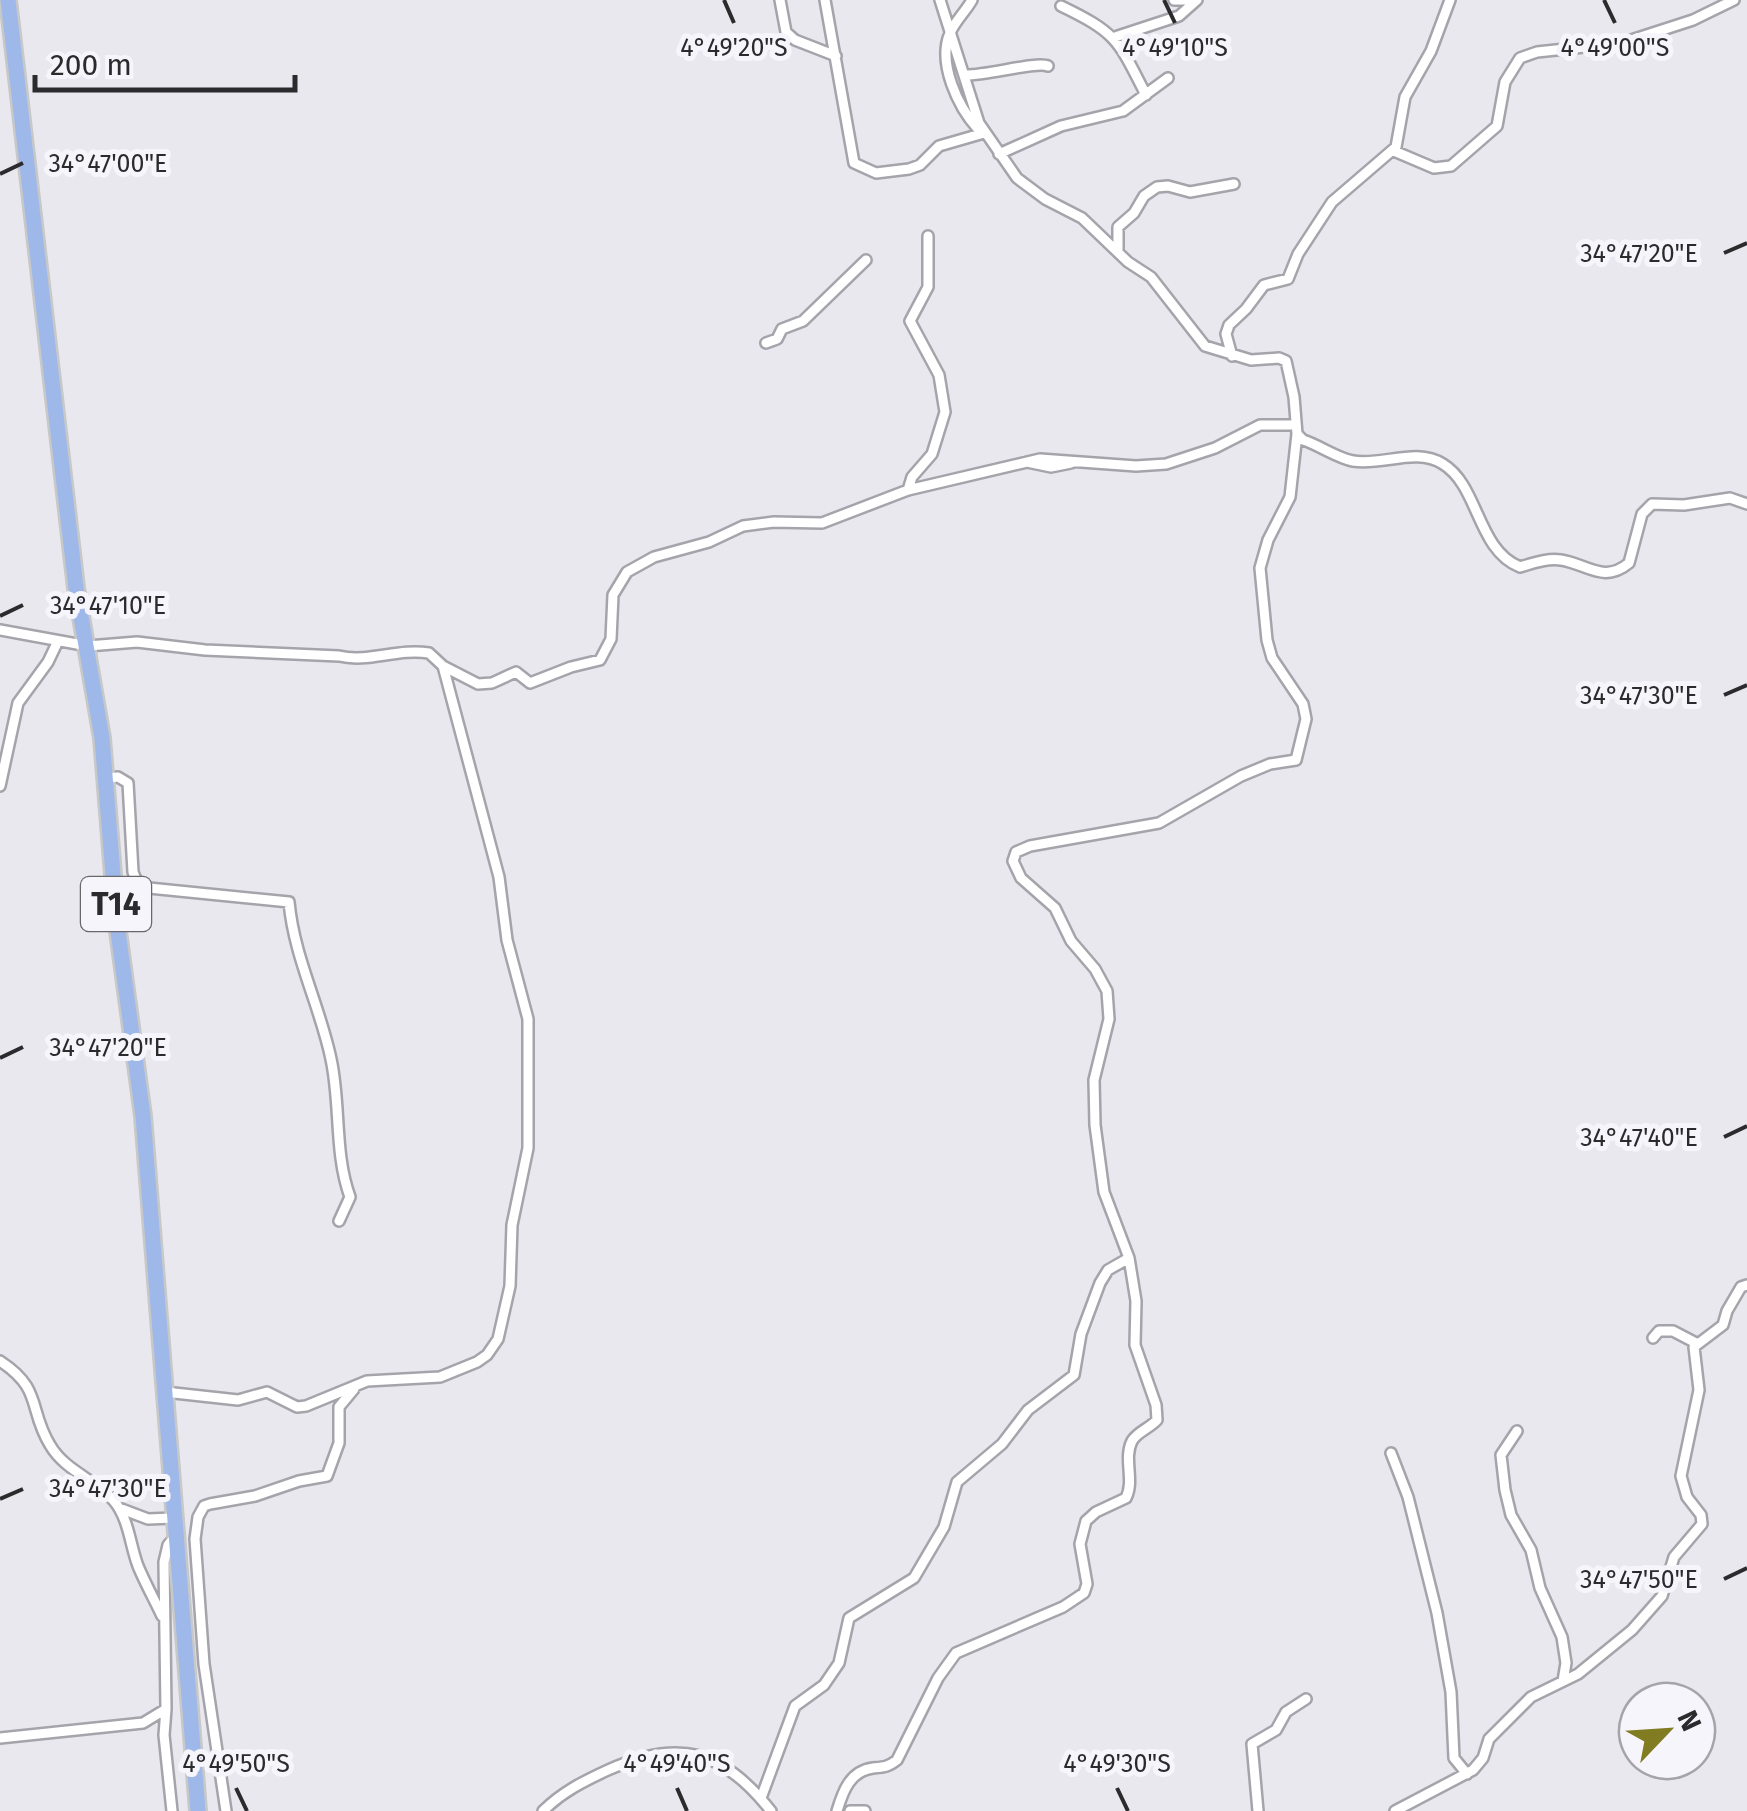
<svg xmlns="http://www.w3.org/2000/svg" width="1747" height="1811" viewBox="0 0 1747 1811" font-family="'Fira Sans',sans-serif">
	<style>
		.lines { fill: none; stroke-linecap: round; stroke-linejoin: round }
		.minor-casing { stroke: #a6a4ab; stroke-width: 14 }
		.trunk-casing { stroke: #c8c8c8; stroke-width: 20 }
		.minor { stroke: #fff; stroke-width: 9 }
		.trunk { stroke: #9fb8ea; stroke-width: 15 }
		.ticks { fill: none; stroke: #2b2b2d; stroke-width: 4 }
		.labels { text-anchor: middle; stroke-width: 10; stroke-linejoin: round; paint-order: stroke }
		.shield { fill: #f7f5fc; stroke: #68686b; stroke-width: 2.5 }
		.shield-label { font-size: 32px; font-weight: bold; fill: #2b2b2d }
		.ticks-label { font-size: 25px; text-anchor: middle; fill: #2b2b2d; stroke: #f7f5fc; stroke-width: 10; stroke-linejoin: round; paint-order: stroke }
	</style>
	<rect width="100%" height="100%" fill="#e9e8ef"/>
	<g class="lines">
		<g class="minor-casing">
			<path id="minor" d="M 780,0 L 786,32 L 795,40 L 836,56
				M 825,0 L 854,163 L 876,173 L 909,169 L 920,165 L 939,146 L 984,133
				M 940,0 L 979,123 L 1017,178 L 1045,199 L 1082,218 L 1128,262 L 1151,277 L 1205,346 L 1251,360 L 1279,358 L 1286,361 L 1294,397 L 1297,434 L 1303,440 C 1319,445 1337,458 1353,461 C 1383,466 1416,447 1443,464 C 1479,486 1477,550 1520,567 C 1534,563 1547,558 1561,560 C 1587,564 1604,584 1629,563 L 1642,514 L 1652,504 L 1684,505 L 1730,498 L 1747,504
				M 972,0 C 966,11 955,21 950,33 C 937,63 958,107 978,129
				M 1174,0 L 1188,0
				M 1061,6 C 1117,33 1118,40 1146,95
				M 1115,37 L 1179,16 L 1197,0
				M 964,75 C 986,76 1036,61 1048,66
				M 1394,151 L 1434,168 L 1451,166 L 1497,126 L 1505,82 L 1520,58 L 1537,52 L 1622,43 L 1693,20 L 1734,0
				M 999,154 L 1061,126 L 1123,111 L 1168,78
				M 1118,252 L 1118,227 L 1134,213 L 1144,196 L 1157,187 L 1168,186 L 1190,192 L 1234,184
				M 766,343 L 777,339 L 782,329 L 803,321 L 866,260
				M 1232,356 L 1226,334 L 1229,325 L 1246,309 L 1264,285 L 1288,279 L 1298,254 L 1332,202 L 1396,147 L 1405,97 L 1431,51 L 1450,0
				M 1027,462 L 1051,467 L 1071,463
				M 908,490 L 912,477 L 932,454 L 945,412 L 939,375 L 910,321 L 928,287 L 928,236
				M 0,630 L 88,646 L 137,642 L 205,650 L 339,656 C 368,663 398,648 429,653 L 443,666 L 499,877 L 507,940 L 528,1019 L 528,1148 L 512,1225 L 510,1286 L 498,1339 L 487,1355 L 477,1362 L 440,1377 L 367,1381 L 306,1406 L 297,1407 L 267,1392 L 238,1400 L 165,1392
				M 443,666 L 478,684 L 492,683 L 516,672 L 530,683 L 571,667 L 600,660 L 611,639 L 613,595 L 627,572 L 654,557 L 709,542 L 743,526 L 774,522 L 822,523 L 908,490 L 1040,459 L 1136,466 L 1166,464 L 1215,448 L 1260,425 L 1295,425
				M 105,778 L 118,777 L 128,783 L 133,872 L 139,887 L 289,902 C 294,957 320,1006 331,1059 C 341,1105 334,1153 350,1197 L 339,1221
				M 0,786 L 18,703 L 48,662 L 58,641
				M 1653,1338 L 1659,1331 L 1673,1331 L 1696,1343
				M 0,1361 C 43,1389 28,1409 50,1445 C 65,1471 95,1479 114,1501 C 129,1519 130,1545 138,1566 C 145,1583 154,1599 162,1616
				M 1517,1431 L 1501,1455 L 1505,1490 L 1511,1515 L 1531,1550 L 1540,1588 L 1562,1637 L 1566,1663 L 1563,1681
				M 1391,1453 L 1408,1497 L 1437,1613 L 1451,1692 L 1454,1758 L 1467,1774
				M 119,1508 L 148,1519 L 173,1518
				M 166,1709 L 164,1735 L 172,1811
				M 0,1738 L 143,1723 L 166,1709 L 164,1562 L 168,1545 L 175,1537
				M 761,1798 L 795,1706 L 824,1685 L 839,1663 L 849,1618 L 914,1578 L 944,1527 L 957,1482 L 1002,1444 L 1028,1410 L 1074,1375 L 1081,1334 L 1100,1283 L 1108,1270 L 1129,1258
				M 226,1811 L 204,1664 L 195,1539 L 198,1517 L 204,1506 L 210,1504 L 255,1496 L 299,1481 L 327,1476 L 339,1443 L 339,1407 L 354,1389
				M 543,1811 C 562,1792 584,1781 608,1770 C 679,1738 723,1750 771,1811
				M 837,1811 C 843,1791 850,1771 873,1768 C 884,1767 888,1767 897,1760 L 938,1678 L 956,1653 L 1063,1607 L 1084,1593 L 1087,1584 L 1080,1544 L 1086,1521 L 1096,1512 L 1126,1498 C 1135,1480 1123,1459 1132,1441 C 1137,1432 1150,1428 1157,1420 L 1156,1405 L 1135,1345 L 1136,1301 L 1129,1258 L 1104,1192 L 1095,1125 L 1094,1080 L 1109,1019 L 1107,991 L 1095,969 L 1071,941 L 1055,908 L 1021,878 L 1013,861 L 1016,852 L 1030,846 L 1159,823 L 1241,776 L 1270,764 L 1296,760 L 1306,719 L 1303,704 L 1272,658 L 1267,640 L 1260,568 L 1268,540 L 1290,497 L 1297,434
				M 850,1811 L 865,1811
				M 1258,1811 L 1252,1744 L 1276,1730 L 1286,1712 L 1306,1699
				M 1395,1811 L 1473,1770 L 1483,1758 L 1489,1739 L 1531,1697 L 1578,1674 L 1632,1630 L 1662,1596 L 1674,1557 L 1702,1524 L 1701,1515 L 1687,1497 L 1681,1476 L 1699,1390 L 1694,1347 L 1723,1325 L 1727,1311 L 1741,1287 L 1747,1285"/>
		</g>
		<g class="trunk-casing">
			<path id="trunk" d="M 8,0 L 76,588 L 102,738 L 117,924 L 143,1116 L 198,1811"/>
		</g>
		<use href="#minor" class="minor"/>
		<use href="#trunk" class="trunk"/>
	</g>
	<path class="ticks" d="M 724,0 L 734,23M 1164,0 L 1175,23M 1604,0 L 1615,23M 0,174 L 23,163M 1724,253 L 1747,243M 0,616 L 23,605M 1724,695 L 1747,685M 0,1058 L 23,1047M 1724,1137 L 1747,1126M 0,1499 L 23,1489M 1724,1579 L 1747,1568M 236,1788 L 247,1811M 677,1788 L 687,1811M 1117,1788 L 1128,1811"/>
	<g class="labels">
		<rect class="shield" x="81" y="877" width="70" height="54" rx="8"/>
		<g class="shield-label">
			<text x="116" y="915">T14</text>
		</g>
	</g>
	<g class="ticks-label">
		<text x="734" y="56">4°49'20"S</text>
		<text x="1175" y="56">4°49'10"S</text>
		<text x="1615" y="56">4°49'00"S</text>
		<text x="108" y="172">34°47'00"E</text>
		<text x="1639" y="262">34°47'20"E</text>
		<text x="108" y="614">34°47'10"E</text>
		<text x="1639" y="704">34°47'30"E</text>
		<text x="108" y="1056">34°47'20"E</text>
		<text x="1639" y="1146">34°47'40"E</text>
		<text x="108" y="1497">34°47'30"E</text>
		<text x="1639" y="1588">34°47'50"E</text>
		<text x="236" y="1772">4°49'50"S</text>
		<text x="677" y="1772">4°49'40"S</text>
		<text x="1117" y="1772">4°49'30"S</text>
	</g>
	<g transform="translate(1667 1731) rotate(65)"><circle r="48" fill="#f7f5fc" stroke="#a5a4a9" stroke-width="2.5"/>
	<path d="M0-8L18 38L0 25L-18 38Z" fill="#817b21"/>
	<text y="-15" font-size="28" font-weight="bold" text-anchor="middle" fill="#2b2b2d">N</text>
	</g>
	<path d="M35 75v15h260v-15" fill="none" stroke="#2b2b2d" stroke-width="5"/>
	<text x="50" y="75" font-size="30" fill="#2b2b2d" stroke="#f7f5fc" stroke-width="8" paint-order="stroke">200 m</text>
</svg>
